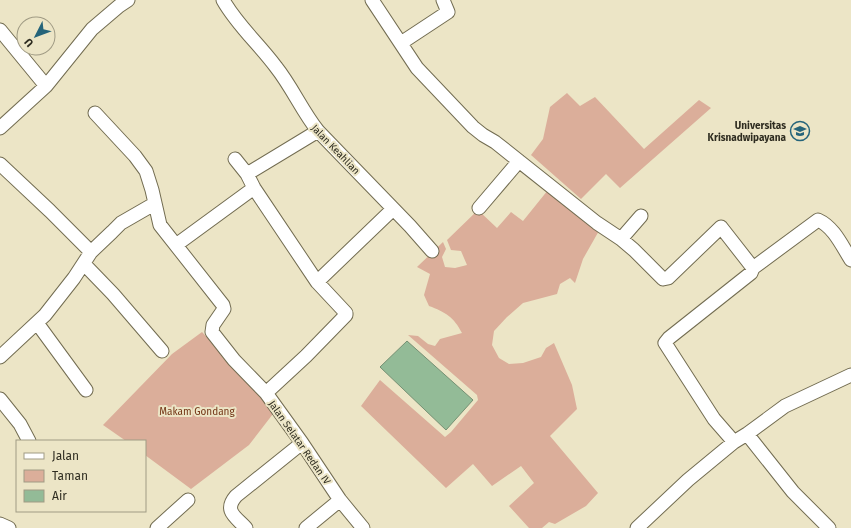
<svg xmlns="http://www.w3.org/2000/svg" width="851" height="528" viewBox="0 0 851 528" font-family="'Fira Sans',sans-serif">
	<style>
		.green { fill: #dbae9a }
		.water { fill: #93bb97; stroke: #759073 }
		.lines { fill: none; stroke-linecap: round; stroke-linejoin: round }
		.minor-casing { stroke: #726c51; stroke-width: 15 }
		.minor { stroke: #fff; stroke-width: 13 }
		.labels { text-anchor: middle; stroke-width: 4; stroke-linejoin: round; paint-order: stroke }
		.poi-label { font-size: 10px; font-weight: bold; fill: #2e2c20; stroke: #ece5c6; text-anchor: end }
		.street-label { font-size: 10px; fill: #2e2c20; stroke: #ece5c6 }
		.park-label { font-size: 10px; fill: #723414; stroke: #ece5c6 }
	</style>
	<rect width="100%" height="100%" fill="#ece5c6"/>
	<path class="green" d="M 567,93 L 580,106 L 595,97 L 644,149 L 699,100 L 711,108 L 620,188 L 606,174 L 581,199 L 531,155 L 543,139 L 550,107 Z
		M 548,190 L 600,229 L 583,259 L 575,283 L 570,278 L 560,284 L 557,294 L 523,303 L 507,317 L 494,331 L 492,345 L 499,358 L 509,364 L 523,363 L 541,357 L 546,348 L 554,343 L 572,385 L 577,409 L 550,436 L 598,493 L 586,506 L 555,524 L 549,522 L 542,528 L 529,528 L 509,506 L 534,483 L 521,466 L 492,486 L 473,464 L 446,488 L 361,406 L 380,380 L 445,437 L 451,432 L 478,400 L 477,395 L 408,335 L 418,336 L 428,344 L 435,346 L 440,339 L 462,333 C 454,317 445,312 429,306 L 424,295 L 430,274 L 417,267 L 443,242 L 446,249 L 442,257 L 445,267 L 455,268 L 467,265 L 461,251 L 451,250 L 447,240 L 478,210 L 497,228 L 511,212 L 523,221 Z
		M 202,332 L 276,410 L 249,445 L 191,489 L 145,455 L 145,441 L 126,441 L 103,425 L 172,354 Z"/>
	<path class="water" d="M 407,341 L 473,400 L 446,430 L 380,367 Z"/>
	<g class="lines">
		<g class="minor-casing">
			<path id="minor" d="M 223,0 C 237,25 259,44 276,67 C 292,87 302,111 318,131 L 410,226 L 432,251
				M 372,0 L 417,68 L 473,127 L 483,135 L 495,142 L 597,223 L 621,239 L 634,250 L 663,279 L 668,278 L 721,227 L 753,268
				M 0,30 L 46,86
				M 401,43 L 448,12 L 443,0
				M 95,113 L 135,156 L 146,171 L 152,190 L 160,225 L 223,305 L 224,309 L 213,325 L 212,332 L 234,360 L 266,393
				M 0,128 L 46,86 L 92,29 L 119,6 L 128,0
				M 235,159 L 247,174 L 254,188 L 317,282 L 346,313 L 346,315 L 306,356 L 266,393 L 302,443 L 340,500 L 363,528
				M 0,164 L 50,211 L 91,252
				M 247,174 L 318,131
				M 479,208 L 519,161
				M 621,239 L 641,216
				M 176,245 L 254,188
				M 84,264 L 113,294 L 162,351
				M 317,282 L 393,209
				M 37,323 L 86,390
				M 0,357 L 45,315 L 74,278 L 91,252 L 112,232 L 121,223 L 154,204
				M 0,399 L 20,424 L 29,441
				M 747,434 L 793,492 L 829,528
				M 734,442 L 714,419 L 665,343 L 669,338 L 751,273 L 753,268 L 818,220 C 834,227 842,246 851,260
				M 0,524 L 9,528
				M 157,528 L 188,500
				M 246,528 C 236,517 223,511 236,496 L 302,443
				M 306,528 L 340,500
				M 637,528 L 688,480 L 734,442 L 747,434 L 785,406 L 851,375"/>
		</g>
		<use href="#minor" class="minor"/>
	</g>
	<defs>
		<g id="university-ring" transform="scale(1)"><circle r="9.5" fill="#ece5c6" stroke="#25647a" stroke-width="1.5"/><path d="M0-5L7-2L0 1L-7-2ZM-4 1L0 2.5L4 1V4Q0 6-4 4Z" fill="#25647a"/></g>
	</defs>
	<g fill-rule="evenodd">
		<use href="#university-ring" x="800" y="131"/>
	</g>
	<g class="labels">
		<g class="poi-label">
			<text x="786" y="129">Universitas<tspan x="786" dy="12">Krisnadwipayana</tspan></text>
		</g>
		<g class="street-label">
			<text transform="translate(336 149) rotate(46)" y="4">Jalan Keahlian</text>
			<text transform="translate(300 442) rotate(55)" y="4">Jalan Selatar Redan IV</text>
		</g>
		<g class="park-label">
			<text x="197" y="415">Makam Gondang</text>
		</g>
	</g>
	<rect x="16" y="440" width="130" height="72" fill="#ece5c6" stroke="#a09b84"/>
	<rect x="24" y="453" width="20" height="6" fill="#ffffff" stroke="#a09b84"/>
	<text x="52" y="460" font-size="12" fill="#2e2c20">Jalan</text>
	<rect x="24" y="470" width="20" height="12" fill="#dbae9a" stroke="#a09b84"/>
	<text x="52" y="480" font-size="12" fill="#2e2c20">Taman</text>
	<rect x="24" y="490" width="20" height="12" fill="#93bb97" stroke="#a09b84"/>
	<text x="52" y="500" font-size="12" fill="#2e2c20">Air</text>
	<g transform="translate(36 36) rotate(228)"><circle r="19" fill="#ece5c6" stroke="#a09b84"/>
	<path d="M0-3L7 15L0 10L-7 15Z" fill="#25647a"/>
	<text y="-6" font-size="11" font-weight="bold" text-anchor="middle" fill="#2e2c20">U</text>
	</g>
</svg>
